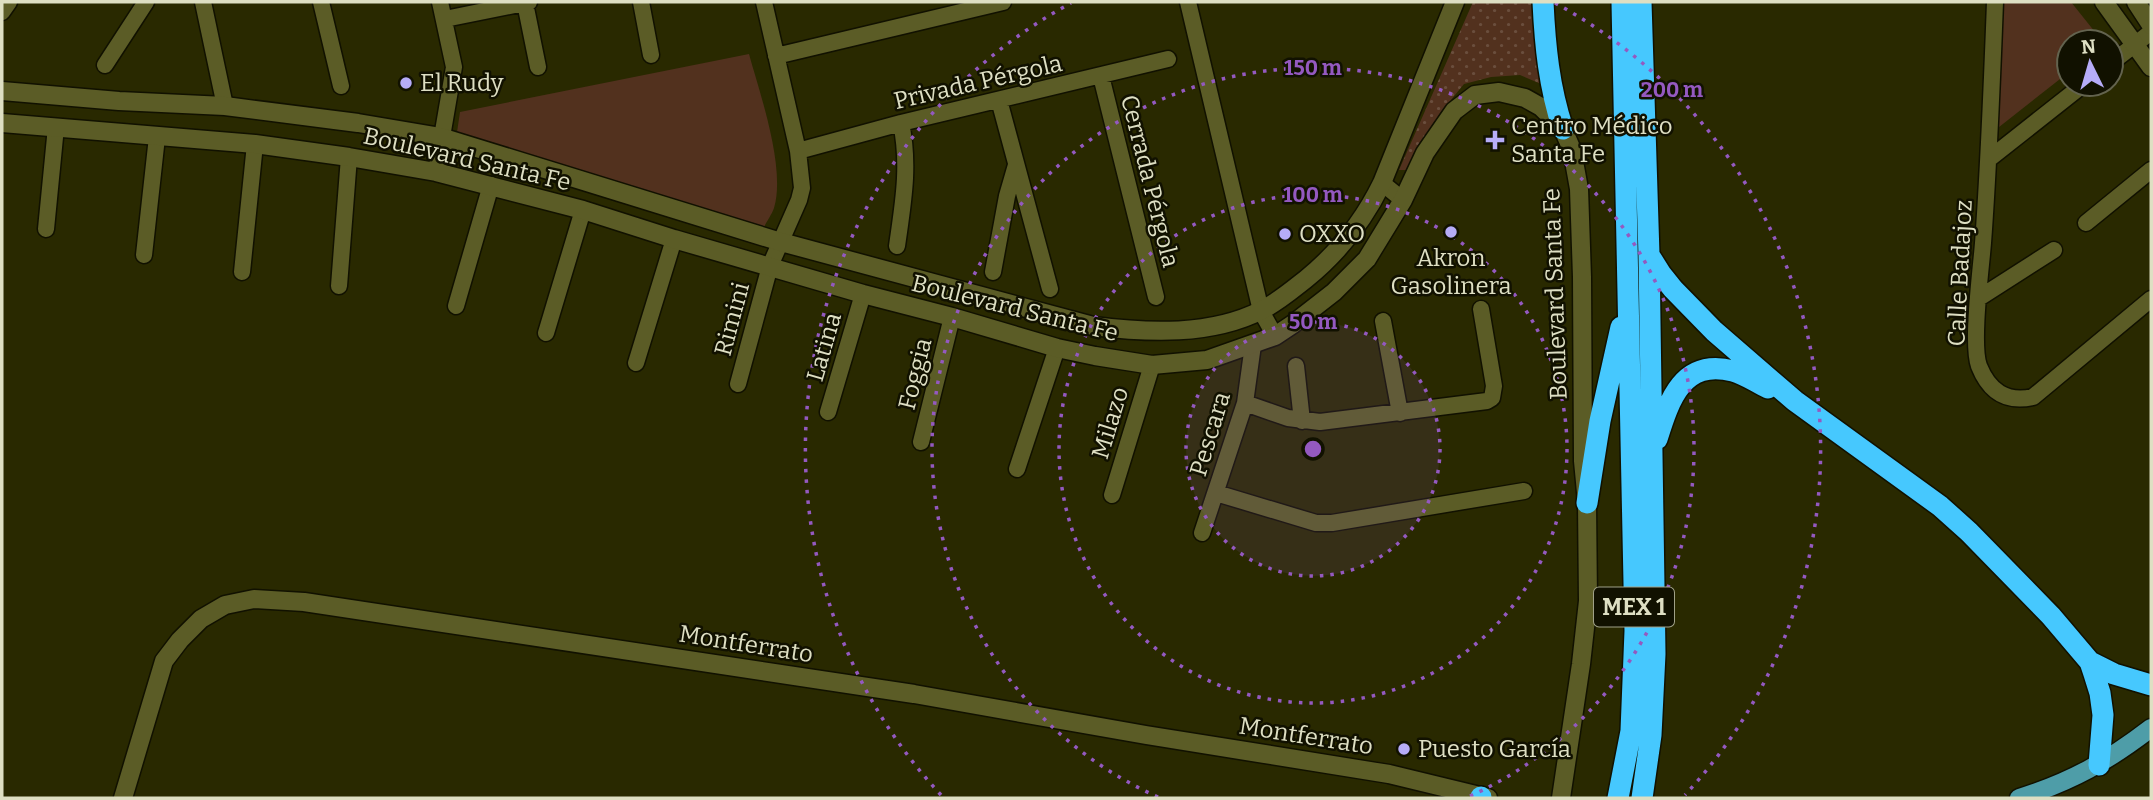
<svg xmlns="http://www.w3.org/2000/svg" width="2153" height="800" viewBox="0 0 2153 800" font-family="Bitter,serif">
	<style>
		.grass { fill: url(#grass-dots) }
		.park { fill: #52311e }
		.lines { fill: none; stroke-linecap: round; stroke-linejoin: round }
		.street-casing { stroke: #110; stroke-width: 19 }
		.secondary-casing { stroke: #110; stroke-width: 21 }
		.primary-casing { stroke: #110; stroke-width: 21 }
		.highway-casing { stroke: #110; stroke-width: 24 }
		.street { stroke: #5b5c26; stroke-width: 16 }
		.secondary { stroke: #5b5c26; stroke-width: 18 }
		.primary { stroke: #4e9da8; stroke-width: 18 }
		.highway { stroke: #46c8fe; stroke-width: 21 }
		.ring { fill: none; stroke: #9459c0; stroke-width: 3.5; stroke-dasharray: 3.5 7 }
		.poi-dot { fill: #b6acf8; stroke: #110; stroke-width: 2.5 }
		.labels { text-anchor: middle; stroke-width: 5; stroke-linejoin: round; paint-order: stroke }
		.shield { fill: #110; stroke: #a0a188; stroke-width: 2 }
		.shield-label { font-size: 23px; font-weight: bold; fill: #dedfc3 }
		.street-label { font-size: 24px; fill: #dedfc3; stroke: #110 }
		.poi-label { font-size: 24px; fill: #dedfc3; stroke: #110; text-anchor: start }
		.centre { fill: #9459c0; stroke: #110; stroke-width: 3.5 }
		.ring-label { font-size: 21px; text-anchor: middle; font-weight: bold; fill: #9459c0; stroke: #110; stroke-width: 5; stroke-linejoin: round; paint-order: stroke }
	</style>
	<defs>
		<pattern id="grass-dots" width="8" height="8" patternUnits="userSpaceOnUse" patternTransform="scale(1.75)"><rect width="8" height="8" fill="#52311e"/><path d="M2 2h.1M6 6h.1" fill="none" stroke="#6a4e3d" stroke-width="1.8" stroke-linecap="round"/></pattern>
	</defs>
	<rect width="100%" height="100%" fill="#292900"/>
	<path class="grass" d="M 1473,2 L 1536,2 L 1541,84 L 1520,75 L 1491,77 L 1464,84 L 1441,112 L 1406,170 L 1399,170 Z"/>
	<path class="park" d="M 1995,2 L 2071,2 L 2103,42 L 2069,42 L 2069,72 L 1994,131 Z
		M 749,54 C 760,94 786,168 774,208 C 772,214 767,221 764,227 L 456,139 L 460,112 Z"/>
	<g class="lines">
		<g class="street-casing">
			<path id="street" d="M 203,2 L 225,106
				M 321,2 L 341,86
				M 641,2 L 651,55
				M 1188,2 L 1261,311 L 1275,336
				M 1995,2 C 1992,82 1989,162 1983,243 C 1981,269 1971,344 1979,366 C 1989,391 2006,403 2033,397 L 2151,299
				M 525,3 L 538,67
				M 2,12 L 9,2
				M 445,19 L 529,2
				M 776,56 L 1003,2
				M 2111,63 L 2151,32
				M 105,65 L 146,2
				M 1101,76 L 1156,297
				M 999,100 L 1050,289
				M 798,151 L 901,123 L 1168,59
				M 1989,159 L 2084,84
				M 436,172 L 454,67 L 440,2
				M 1382,183 L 1403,200
				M 2086,223 L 2151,170
				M 46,229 L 56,127
				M 897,246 C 903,203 910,166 901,123
				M 144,255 L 157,137
				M 242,272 L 255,144
				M 993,272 L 1007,196 L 1016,165
				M 339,286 L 349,157
				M 1979,298 L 2054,250
				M 456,306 L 491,185
				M 1383,321 L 1400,413
				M 546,333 L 583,210
				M 636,363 L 674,239
				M 1296,366 L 1302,421
				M 738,384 L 770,266 L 799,200 L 802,188 L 798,151 L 764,2
				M 1245,403 L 1288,418 L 1320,422 L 1487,401 L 1492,398 L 1494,386 L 1481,309
				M 828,412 L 863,294
				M 921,442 L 952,317
				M 1017,469 L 1057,348
				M 1216,493 L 1316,523 L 1332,523 L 1524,491
				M 1112,495 L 1152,365
				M 1202,533 L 1245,403 L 1253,345"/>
		</g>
		<g class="secondary-casing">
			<path id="secondary" d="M 2104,2 L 2151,67
				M 2136,2 L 2151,25
				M 2,91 L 119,101 L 225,106 L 358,123 L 441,137 L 781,242 L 1093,326 C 1148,333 1211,336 1262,310 C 1278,302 1292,290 1306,279 C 1338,253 1364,220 1382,183 L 1455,2
				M 2,123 L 255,144 L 349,157 L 436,172 L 583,210 L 674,239 L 863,294 L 952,317 L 1057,348 L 1095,356 L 1152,365 L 1207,360 L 1275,336 L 1293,324 L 1334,292 L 1367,259 L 1403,200 L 1425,153 L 1454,111 L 1475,95 L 1499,92 L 1525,98 L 1541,107 L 1563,129 L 1572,150 L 1579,189 L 1582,277 L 1583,461 L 1587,503 L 1588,601 L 1581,664 L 1561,798
				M 123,798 L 164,661 L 180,640 L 201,619 L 225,605 L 254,599 L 304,602 L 914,694 L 1146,735 L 1389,774 L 1488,798"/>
		</g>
		<g class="primary-casing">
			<path id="primary" d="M 2019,798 C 2071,782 2108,761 2151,728"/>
		</g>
		<g class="highway-casing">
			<path id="highway" d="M 1543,2 C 1545,45 1549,87 1563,129
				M 1641,2 L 1649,255 L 1655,654 L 1651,735 L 1642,798
				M 1649,255 L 1661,274 L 1673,289 L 1714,331 L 1795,401 L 1940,506 L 1969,532 L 2051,616 L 2090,662 L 2094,674 L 2100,693 L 2103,715 L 2099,765
				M 1657,439 C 1669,401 1682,358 1733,371 C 1745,374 1757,383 1768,388
				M 1587,503 L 1600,421 L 1621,327
				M 2090,662 L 2114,674 L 2151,685
				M 1481,798 L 1481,797
				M 1618,798 L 1631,731 L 1635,631 L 1622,2"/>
		</g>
		<use href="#street" class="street"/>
		<use href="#secondary" class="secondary"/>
		<use href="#primary" class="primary"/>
		<use href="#highway" class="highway"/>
	</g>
	<circle cx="1313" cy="449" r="127" fill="#9459c0" fill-opacity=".12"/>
	<g class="ring">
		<circle cx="1313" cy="449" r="127"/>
		<circle cx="1313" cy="449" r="254"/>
		<path d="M1158 797A381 381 0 1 1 1468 797"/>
		<path d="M941 795A508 508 0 0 1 1071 3M1555 3A508 508 0 0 1 1685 795"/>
	</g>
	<g class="poi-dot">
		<circle cx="406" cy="83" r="7"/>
		<path d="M1491.5 129.5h7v7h7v7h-7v7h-7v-7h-7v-7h7z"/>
		<circle cx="1451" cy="232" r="7"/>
		<circle cx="1285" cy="234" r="7"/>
		<circle cx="1404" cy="749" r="7"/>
	</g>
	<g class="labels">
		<rect class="shield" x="1594" y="587.5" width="80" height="39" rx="5"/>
		<g class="shield-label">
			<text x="1634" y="615">MEX 1</text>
		</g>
		<g class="street-label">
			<text transform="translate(978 82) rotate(-13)" y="8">Privada Pérgola</text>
			<text transform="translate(467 159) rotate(13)" y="8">Boulevard Santa Fe</text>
			<text transform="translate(1150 181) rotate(76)" y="8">Cerrada Pérgola</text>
			<text transform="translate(1960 273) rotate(-87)" y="8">Calle Badajoz</text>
			<text transform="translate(1555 294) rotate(-92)" y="8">Boulevard Santa Fe</text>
			<text transform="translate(1015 308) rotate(14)" y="8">Boulevard Santa Fe</text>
			<text transform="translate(732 319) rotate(-75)" y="8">Rimini</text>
			<text transform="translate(824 347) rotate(-74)" y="8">Latina</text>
			<text transform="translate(915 374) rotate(-76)" y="8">Foggia</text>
			<text transform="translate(1110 423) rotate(-73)" y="8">Milazo</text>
			<text transform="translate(1210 434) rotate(-73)" y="8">Pescara</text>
			<text transform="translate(746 644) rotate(9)" y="8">Montferrato</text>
			<text transform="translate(1306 736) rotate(9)" y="8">Montferrato</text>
		</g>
		<g class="poi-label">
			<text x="420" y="91">El Rudy</text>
			<text x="1511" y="134">Centro Médico<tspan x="1511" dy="28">Santa Fe</tspan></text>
			<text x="1299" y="242">OXXO</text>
			<text x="1451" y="266" text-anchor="middle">Akron<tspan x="1451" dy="28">Gasolinera</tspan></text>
			<text x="1418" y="757">Puesto García</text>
		</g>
	</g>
	<circle cx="1313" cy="449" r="10" class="centre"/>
	<g class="ring-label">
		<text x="1313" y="75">150 m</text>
		<text x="1672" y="97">200 m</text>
		<text x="1313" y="202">100 m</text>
		<text x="1313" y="329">50 m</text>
	</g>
	<rect width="2153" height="800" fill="none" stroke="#dedfc3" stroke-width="7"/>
	<g transform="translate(2090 63) rotate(355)"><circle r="33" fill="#111100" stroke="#63634e" stroke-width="2"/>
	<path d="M0-5L12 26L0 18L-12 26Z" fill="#b6acf8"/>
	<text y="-10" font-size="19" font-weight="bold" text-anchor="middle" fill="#dedfc3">N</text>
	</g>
</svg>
